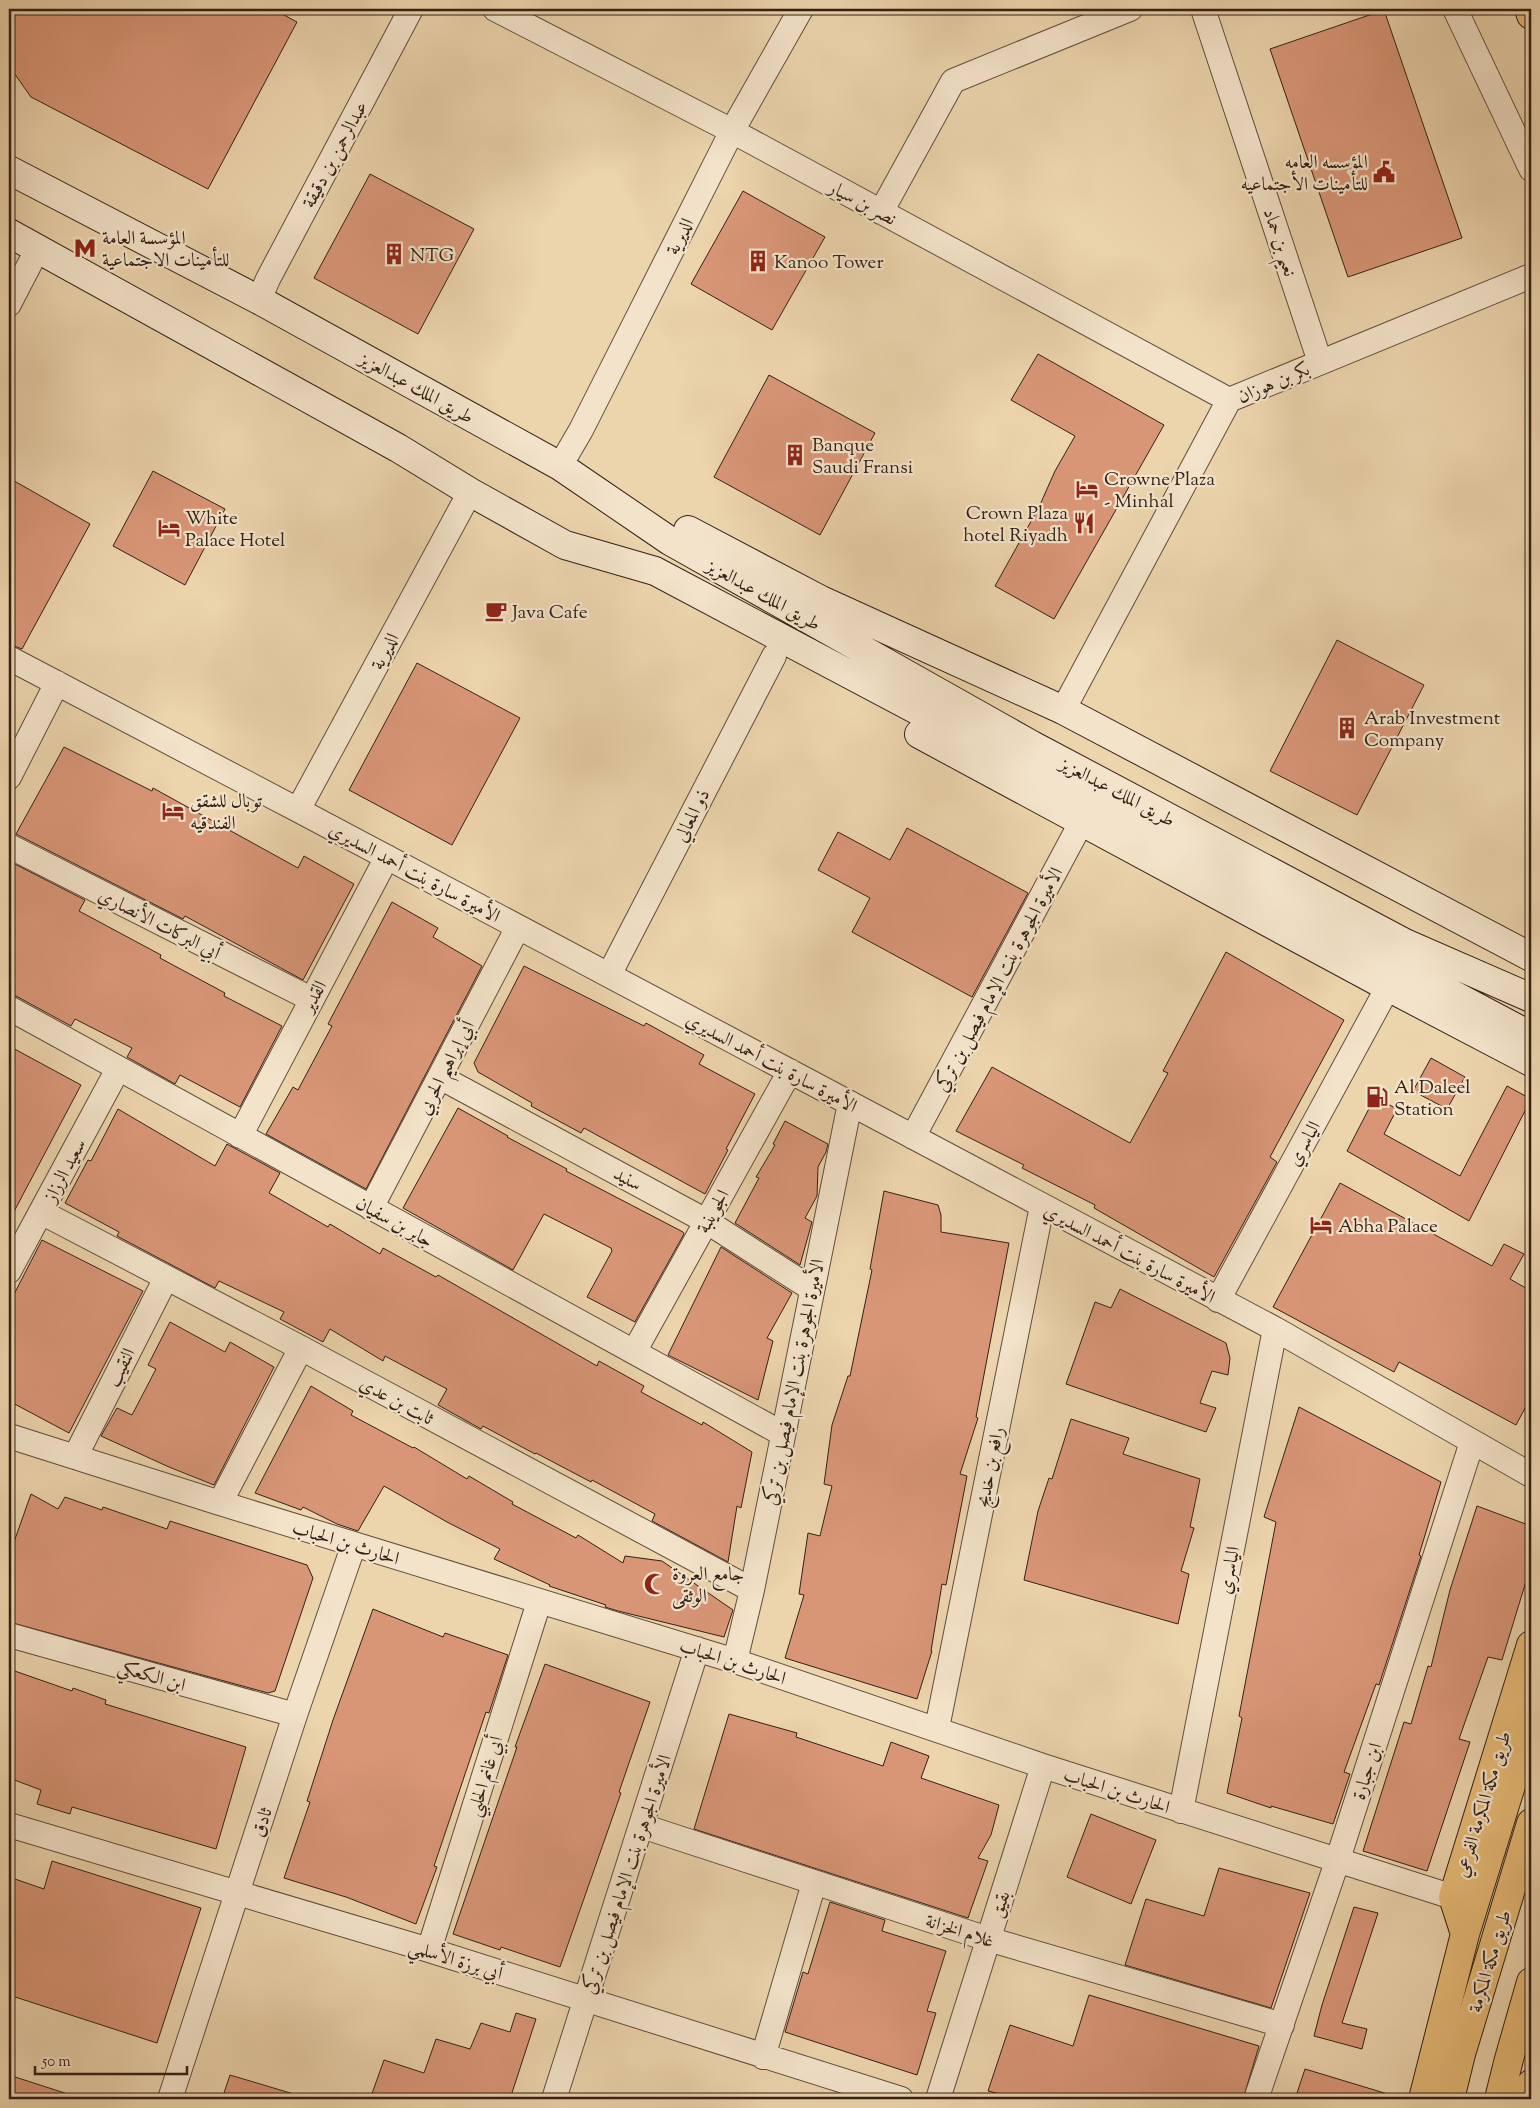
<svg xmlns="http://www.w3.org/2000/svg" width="1540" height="2108" viewBox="0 0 1540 2108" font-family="'Sorts Mill Goudy',Amiri,serif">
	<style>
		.building { fill: #d99677; stroke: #332117 }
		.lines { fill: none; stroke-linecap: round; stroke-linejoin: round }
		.minor-casing { stroke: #614e3c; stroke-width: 26 }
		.secondary-casing { stroke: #332117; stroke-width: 30 }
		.primary-casing { stroke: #332117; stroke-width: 30 }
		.motorway-casing { stroke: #332117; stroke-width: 30 }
		.minor { stroke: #f3e3ca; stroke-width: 24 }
		.secondary { stroke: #f3e3ca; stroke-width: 28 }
		.primary { stroke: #e6ba76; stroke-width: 28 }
		.motorway { stroke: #e6ba76; stroke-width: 28 }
		.labels { text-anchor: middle; stroke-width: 4.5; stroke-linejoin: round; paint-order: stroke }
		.street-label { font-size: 19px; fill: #332117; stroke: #f3e3ca }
		.poi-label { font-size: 19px; fill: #332117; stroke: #f3e3ca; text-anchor: start }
	</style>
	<rect width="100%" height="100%" fill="#ecd4ad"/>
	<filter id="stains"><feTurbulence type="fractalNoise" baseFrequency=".004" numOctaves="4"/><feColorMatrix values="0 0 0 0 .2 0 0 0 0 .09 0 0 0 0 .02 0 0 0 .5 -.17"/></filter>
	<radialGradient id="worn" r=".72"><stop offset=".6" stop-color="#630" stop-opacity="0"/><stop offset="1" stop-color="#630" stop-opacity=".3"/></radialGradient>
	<path class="building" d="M 9,9 L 273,9 L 297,22 L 208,189 L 31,97 L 14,73 L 9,70 Z
		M 1384,10 L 1462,238 L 1348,277 L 1270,49 Z
		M 370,174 L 474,229 L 418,334 L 314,278 Z
		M 743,191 L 825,237 L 772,330 L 691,284 Z
		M 1038,354 L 1164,425 L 1054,619 L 995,586 L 1039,507 L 1055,471 L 1075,436 L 1011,400 Z
		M 769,375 L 875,433 L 820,535 L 714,477 Z
		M 153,471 L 225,509 L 185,585 L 113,546 Z
		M 9,478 L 90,524 L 22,649 L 9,644 Z
		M 1337,640 L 1424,685 L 1357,815 L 1270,771 Z
		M 417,663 L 520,718 L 452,845 L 349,790 Z
		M 64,747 L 152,791 L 153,788 L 298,868 L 304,856 L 354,884 L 303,980 L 185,916 L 183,919 L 16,834 Z
		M 907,828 L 1028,893 L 972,997 L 852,932 L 870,898 L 818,870 L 838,832 L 890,860 Z
		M 9,861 L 85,900 L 79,911 L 161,955 L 160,958 L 225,993 L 224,996 L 282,1026 L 240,1107 L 180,1075 L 175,1084 L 127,1057 L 132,1048 L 75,1019 L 71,1026 L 16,996 L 9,994 Z
		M 392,902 L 438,928 L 433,937 L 482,966 L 366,1189 L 266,1134 L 293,1087 L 298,1090 L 332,1026 L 328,1024 Z
		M 1226,952 L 1344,1020 L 1270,1157 L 1277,1162 L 1214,1277 L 1094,1208 L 1095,1205 L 1022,1168 L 1024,1165 L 956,1131 L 992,1067 L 1130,1143 L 1168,1073 L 1163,1071 Z
		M 524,966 L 644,1026 L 646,1023 L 704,1055 L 699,1064 L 755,1094 L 726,1149 L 728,1150 L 705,1194 L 584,1128 L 581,1133 L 531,1106 L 532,1103 L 478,1072 L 474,1063 Z
		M 9,1046 L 81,1085 L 9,1221 Z
		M 1431,1058 L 1465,1077 L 1447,1109 L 1413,1091 Z
		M 1507,1086 L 1531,1099 L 1469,1221 L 1347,1151 L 1375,1097 L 1397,1109 L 1384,1134 L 1460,1176 Z
		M 458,1108 L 508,1136 L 507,1137 L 567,1169 L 566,1171 L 683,1232 L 684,1234 L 635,1322 L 587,1297 L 612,1251 L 611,1248 L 544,1214 L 513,1270 L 403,1208 Z
		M 118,1109 L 215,1166 L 227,1144 L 280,1173 L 269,1193 L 328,1227 L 330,1224 L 380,1254 L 383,1248 L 436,1277 L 438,1275 L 597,1366 L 599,1361 L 644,1386 L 641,1392 L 702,1425 L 703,1422 L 752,1452 L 741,1508 L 737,1506 L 728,1562 L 652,1521 L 655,1514 L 592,1480 L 591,1482 L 536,1453 L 535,1454 L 483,1426 L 481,1429 L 438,1405 L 447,1389 L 385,1356 L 383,1361 L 330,1329 L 323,1342 L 280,1319 L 284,1312 L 219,1281 L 215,1288 L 117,1236 L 119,1232 L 65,1203 L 88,1160 L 91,1161 Z
		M 785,1121 L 828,1144 L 826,1152 L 818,1167 L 817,1196 L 805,1218 L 812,1222 L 800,1265 L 735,1223 L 759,1178 L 756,1177 L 775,1145 L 773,1144 Z
		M 1340,1183 L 1492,1266 L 1504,1244 L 1524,1254 L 1510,1279 L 1531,1291 L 1531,1397 L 1516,1425 L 1399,1362 L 1394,1372 L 1273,1307 Z
		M 884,1191 L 938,1205 L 941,1215 L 941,1232 L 1009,1243 L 976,1417 L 978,1418 L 960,1474 L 967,1476 L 946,1585 L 942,1584 L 931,1651 L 932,1651 L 917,1699 L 785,1658 L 804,1595 L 799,1594 L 808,1533 L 820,1536 L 832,1486 L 824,1484 L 832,1425 L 848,1376 L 850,1376 L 872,1270 L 870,1269 Z
		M 42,1240 L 143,1291 L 69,1433 L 9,1401 L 9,1304 Z
		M 721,1247 L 792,1293 L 767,1338 L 773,1341 L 758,1400 L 668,1355 Z
		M 1120,1289 L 1226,1343 L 1230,1358 L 1228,1375 L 1212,1371 L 1200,1403 L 1216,1408 L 1206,1432 L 1066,1384 L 1095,1302 L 1111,1308 Z
		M 170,1322 L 225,1352 L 230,1342 L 274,1367 L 214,1485 L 169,1467 L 101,1436 L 117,1408 L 132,1415 L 156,1369 L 148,1365 Z
		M 311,1386 L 353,1411 L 351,1415 L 413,1448 L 414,1447 L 467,1479 L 469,1476 L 513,1502 L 512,1504 L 576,1538 L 578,1535 L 623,1563 L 625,1556 L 662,1561 L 733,1610 L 724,1637 L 618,1611 L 605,1607 L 606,1605 L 549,1586 L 550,1585 L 494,1559 L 500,1549 L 447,1522 L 384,1486 L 358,1531 L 337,1524 L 303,1507 L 301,1510 L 255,1493 Z
		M 1299,1407 L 1441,1482 L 1419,1555 L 1421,1556 L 1379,1685 L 1376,1684 L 1344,1772 L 1350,1774 L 1333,1824 L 1271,1806 L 1271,1808 L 1227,1793 L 1242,1718 L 1239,1716 L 1276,1522 L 1264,1517 Z
		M 1071,1419 L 1129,1438 L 1123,1454 L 1200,1479 L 1190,1527 L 1194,1528 L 1181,1571 L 1189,1574 L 1178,1624 L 1024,1580 L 1038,1511 L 1049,1478 L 1052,1479 Z
		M 31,1494 L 58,1509 L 65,1497 L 102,1510 L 103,1507 L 167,1529 L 170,1521 L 307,1565 L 313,1578 L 275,1691 L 268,1693 L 9,1622 L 9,1556 Z
		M 1477,1506 L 1531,1526 L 1531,1565 L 1502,1660 L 1488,1657 L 1459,1739 L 1470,1742 L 1427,1871 L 1363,1851 L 1404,1722 L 1411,1724 L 1428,1666 L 1431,1667 L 1450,1590 Z
		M 373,1609 L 443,1637 L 445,1633 L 508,1655 L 489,1713 L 486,1712 L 434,1866 L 437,1867 L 416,1924 L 346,1897 L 284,1878 L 310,1802 L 307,1801 L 333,1720 Z
		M 545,1664 L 650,1702 L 619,1792 L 621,1793 L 560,1967 L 501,1947 L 500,1950 L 453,1934 L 517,1747 L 515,1747 Z
		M 9,1669 L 72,1691 L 73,1688 L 106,1700 L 105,1704 L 246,1747 L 216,1849 L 72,1807 L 70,1814 L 37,1804 L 41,1790 L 9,1778 Z
		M 729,1714 L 797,1733 L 796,1737 L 883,1766 L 891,1742 L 929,1756 L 921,1778 L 999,1805 L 991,1835 L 978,1858 L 988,1861 L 968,1918 L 694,1829 Z
		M 1091,1814 L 1156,1840 L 1131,1904 L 1067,1877 Z
		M 52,1861 L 201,1908 L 157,2043 L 9,1995 L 9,1877 L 44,1889 Z
		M 1219,1868 L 1310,1893 L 1271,2008 L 1125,1965 L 1146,1899 L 1204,1916 Z
		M 830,1902 L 885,1920 L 882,1931 L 946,1951 L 927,2011 L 936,2013 L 917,2075 L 785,2032 L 803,1972 L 808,1974 Z
		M 1354,1907 L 1378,1913 L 1342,2023 L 1367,2029 L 1362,2049 L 1314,2036 L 1322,2005 Z
		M 1089,1995 L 1259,2046 L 1243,2099 L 1019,2099 L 988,2091 L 1010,2025 L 1073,2046 Z
		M 516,2013 L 536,2019 L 510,2099 L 370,2099 L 384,2060 L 424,2073 L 436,2039 L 470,2049 L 481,2023 L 510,2032 Z
		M 1305,2069 L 1391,2095 L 1391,2099 L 1295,2099 Z
		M 9,2075 L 74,2096 L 74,2099 L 9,2099 Z
		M 230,2075 L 297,2095 L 297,2099 L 222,2099 Z"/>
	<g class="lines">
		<g class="minor-casing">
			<path id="minor" d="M 495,9 L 732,131 L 1229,400
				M 1203,9 L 1320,362
				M 1455,9 L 1531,169
				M 881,212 L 953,81 L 1130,9
				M 259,300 L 268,279 L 411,9
				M 9,304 L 38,248
				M 560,466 L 581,430 L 732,131 L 801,9
				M 9,658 L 298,810 L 1275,1329 L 1531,1475
				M 1063,710 L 1229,400 L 1531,276
				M 9,777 L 57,683
				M 298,810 L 470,492
				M 9,846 L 311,999
				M 609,975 L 774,656
				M 9,1008 L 783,1434
				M 440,1077 L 706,1221 L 812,1289
				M 240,1136 L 387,857
				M 913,1137 L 1082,821
				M 371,1208 L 518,927
				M 41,1212 L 301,1348 L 752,1590
				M 9,1271 L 118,1069
				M 1218,1300 L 1388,987
				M 634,1352 L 790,1071
				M 9,1436 L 220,1503 L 735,1661 L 1043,1766 L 1453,1897
				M 75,1457 L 166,1278
				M 220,1503 L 301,1348
				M 9,1635 L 295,1715
				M 735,1661 L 752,1590 L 850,1103
				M 937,1728 L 1042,1206
				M 1181,1811 L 1275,1329
				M 9,1825 L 429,1950 L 901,2099
				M 642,1826 L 988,1939 L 1282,2025
				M 429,1950 L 539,1602
				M 763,2057 L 814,1883
				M 170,2099 L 295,1715 L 354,1544
				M 554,2099 L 697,1649
				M 938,2099 L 1043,1766
				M 1256,2099 L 1337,1862 L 1472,1442"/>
		</g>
		<g class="secondary-casing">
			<path id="secondary" d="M 9,170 L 259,300 L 560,466 L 670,541 L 1032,745 L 1405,943 L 1531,998
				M 9,233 L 398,448 L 470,492 L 565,545 L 655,571 L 1531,1036
				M 688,530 L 821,600 L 1063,710 L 1531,957
				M 919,734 L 1388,987 L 1531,1062"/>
		</g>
		<g class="primary-casing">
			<path id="primary" d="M 1529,9 L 1531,15
				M 1465,1934 L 1453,1897 L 1531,1645
				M 1423,2099 L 1465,1934 L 1531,1721"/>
		</g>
		<g class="motorway-casing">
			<path id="motorway" d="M 1450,2099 L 1461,2054 L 1531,1823
				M 1499,2099 L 1509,2059 L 1531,1982
				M 1528,2099 L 1531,2084"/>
		</g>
		<use href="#minor" class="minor"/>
		<use href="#secondary" class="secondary"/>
		<use href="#primary" class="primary"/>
		<use href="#motorway" class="motorway"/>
	</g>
	<defs>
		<g id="civic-bare" transform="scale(1.725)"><path d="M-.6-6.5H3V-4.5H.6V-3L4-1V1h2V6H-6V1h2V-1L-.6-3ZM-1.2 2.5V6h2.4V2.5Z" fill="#8f2418" stroke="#f3e3ca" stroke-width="2.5" paint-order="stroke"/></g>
		<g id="metro-bare" transform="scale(1.725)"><path d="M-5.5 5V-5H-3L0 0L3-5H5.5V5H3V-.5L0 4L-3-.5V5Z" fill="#8f2418" stroke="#f3e3ca" stroke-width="2.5" paint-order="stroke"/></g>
		<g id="building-bare" transform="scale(1.725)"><path d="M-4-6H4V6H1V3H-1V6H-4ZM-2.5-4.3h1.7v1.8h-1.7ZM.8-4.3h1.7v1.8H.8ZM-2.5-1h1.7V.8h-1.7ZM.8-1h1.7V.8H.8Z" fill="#8f2418" stroke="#f3e3ca" stroke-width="2.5" paint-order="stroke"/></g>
		<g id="hotel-bare" transform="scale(1.725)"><path d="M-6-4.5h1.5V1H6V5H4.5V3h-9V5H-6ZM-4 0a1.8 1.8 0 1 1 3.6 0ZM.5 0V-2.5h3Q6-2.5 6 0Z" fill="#8f2418" stroke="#f3e3ca" stroke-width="2.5" paint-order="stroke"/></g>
		<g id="restaurant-bare" transform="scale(1.725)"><path d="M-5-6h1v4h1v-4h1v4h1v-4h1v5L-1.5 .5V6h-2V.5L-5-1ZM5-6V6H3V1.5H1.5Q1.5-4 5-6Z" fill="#8f2418" stroke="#f3e3ca" stroke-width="2.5" paint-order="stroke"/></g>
		<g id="cafe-bare" transform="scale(1.725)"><path d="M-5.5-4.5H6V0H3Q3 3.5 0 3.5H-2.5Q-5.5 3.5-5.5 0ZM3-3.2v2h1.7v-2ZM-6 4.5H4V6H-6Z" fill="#8f2418" stroke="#f3e3ca" stroke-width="2.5" paint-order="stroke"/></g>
		<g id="fuel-bare" transform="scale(1.725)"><path d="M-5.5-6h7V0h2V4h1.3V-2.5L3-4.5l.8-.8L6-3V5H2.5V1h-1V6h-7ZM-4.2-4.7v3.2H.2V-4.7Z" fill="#8f2418" stroke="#f3e3ca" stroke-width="2.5" paint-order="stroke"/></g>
		<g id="mosque-bare" transform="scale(1.725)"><path d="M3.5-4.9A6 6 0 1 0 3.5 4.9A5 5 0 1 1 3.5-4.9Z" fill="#8f2418" stroke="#f3e3ca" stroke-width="2.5" paint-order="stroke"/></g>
	</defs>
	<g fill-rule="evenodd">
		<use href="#civic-bare" x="1384" y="172"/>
		<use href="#metro-bare" x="85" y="248"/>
		<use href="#building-bare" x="394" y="254"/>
		<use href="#building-bare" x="758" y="261"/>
		<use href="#building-bare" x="795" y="455"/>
		<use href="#hotel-bare" x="1087" y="489"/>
		<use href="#restaurant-bare" x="1084" y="523"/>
		<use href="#hotel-bare" x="169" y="528"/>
		<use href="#cafe-bare" x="496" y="611"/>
		<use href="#building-bare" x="1347" y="728"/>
		<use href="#hotel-bare" x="173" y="811"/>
		<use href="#fuel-bare" x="1377" y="1097"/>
		<use href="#hotel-bare" x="1321" y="1225"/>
		<use href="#mosque-bare" x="655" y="1584"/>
	</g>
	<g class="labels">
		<g class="street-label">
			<text transform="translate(334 154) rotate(-62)" y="7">عبدالرحمن بن دقيقة</text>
			<text transform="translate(863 202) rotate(28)" y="7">نصر بن سيار</text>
			<text transform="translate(679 236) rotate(-63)" y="7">الديرية</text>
			<text transform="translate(1281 242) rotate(72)" y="7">نعيم بن حماد</text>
			<text transform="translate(1273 382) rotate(-23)" y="7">بكر بن هوزان</text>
			<text transform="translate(417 387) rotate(29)" y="7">طريق الملك عبدالعزيز</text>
			<text transform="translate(764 594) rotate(29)" y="7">طريق الملك عبدالعزيز</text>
			<text transform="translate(384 651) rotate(-62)" y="7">الديرية</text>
			<text transform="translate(1118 791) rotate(28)" y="7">طريق الملك عبدالعزيز</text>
			<text transform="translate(691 815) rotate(-63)" y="7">ذو المعالي</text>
			<text transform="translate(415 872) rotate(28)" y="7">الأميرة سارة بنت أحمد السديري</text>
			<text transform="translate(160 923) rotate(27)" y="7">أبي البركات الأنصاري</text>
			<text transform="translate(998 979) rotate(-62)" y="7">الأميرة الجوهرة بنت الإمام فيصل بن تركي</text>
			<text transform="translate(313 996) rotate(-62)" y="7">القدير</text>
			<text transform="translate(772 1062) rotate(28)" y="7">الأميرة سارة بنت أحمد السديري</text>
			<text transform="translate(445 1067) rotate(-63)" y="7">أبي إبراهيم الحربي</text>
			<text transform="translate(1303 1143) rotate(-61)" y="7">الياسري</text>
			<text transform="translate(64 1170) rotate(-62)" y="7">سعيد الرزاز</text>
			<text transform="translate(628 1178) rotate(28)" y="7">سنيد</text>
			<text transform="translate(712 1211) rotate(-61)" y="7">الجوينبة</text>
			<text transform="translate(395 1221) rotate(29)" y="7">جابر بن سفيان</text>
			<text transform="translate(1130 1253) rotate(28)" y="7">الأميرة سارة بنت أحمد السديري</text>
			<text transform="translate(120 1367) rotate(-63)" y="7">النقيب</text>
			<text transform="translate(793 1382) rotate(-79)" y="7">الأميرة الجوهرة بنت الإمام فيصل بن تركي</text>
			<text transform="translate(397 1400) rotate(28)" y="7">ثابت بن عدي</text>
			<text transform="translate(989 1467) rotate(-79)" y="7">رافع بن خديج</text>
			<text transform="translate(346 1542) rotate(17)" y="7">الحارث بن الحباب</text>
			<text transform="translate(1228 1570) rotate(-79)" y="7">الياسري</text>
			<text transform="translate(733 1661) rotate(18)" y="7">الحارث بن الحباب</text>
			<text transform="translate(152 1675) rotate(16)" y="7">ابن الكعكي</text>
			<text transform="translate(1366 1771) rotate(-72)" y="7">ابن جبارة</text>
			<text transform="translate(484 1776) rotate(-73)" y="7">أبي غانم الحلبي</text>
			<text transform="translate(1117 1790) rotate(18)" y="7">الحارث بن الحباب</text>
			<text transform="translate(1482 1804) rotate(-73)" y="7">طريق مكة المكرمة الفرعي</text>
			<text transform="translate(261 1822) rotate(-72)" y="7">ثادق</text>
			<text transform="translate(626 1874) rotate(-72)" y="7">الأميرة الجوهرة بنت الإمام فيصل بن تركي</text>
			<text transform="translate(999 1904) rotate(-72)" y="7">بقيق</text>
			<text transform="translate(960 1930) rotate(18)" y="7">غلام الخزانة</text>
			<text transform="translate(456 1959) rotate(17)" y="7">أبي برزة الأسلمي</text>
			<text transform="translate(1489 1961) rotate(-73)" y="7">طريق مكة المكرمة</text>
		</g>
		<g class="poi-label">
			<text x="1368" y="168" text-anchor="end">المؤسسه العامه<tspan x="1368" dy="22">للتأمينات الأجتماعيه</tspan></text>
			<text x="102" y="244">المؤسسة العامة<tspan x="102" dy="22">للتأمينات الاجتماعية</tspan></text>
			<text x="410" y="261">NTG</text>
			<text x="774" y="268">Kanoo Tower</text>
			<text x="812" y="451">Banque<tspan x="812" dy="22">Saudi Fransi</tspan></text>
			<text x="1104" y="485">Crowne Plaza<tspan x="1104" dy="22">- Minhal</tspan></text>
			<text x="1068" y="519" text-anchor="end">Crown Plaza<tspan x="1068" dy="22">hotel Riyadh</tspan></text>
			<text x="185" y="524">White<tspan x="185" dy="22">Palace Hotel</tspan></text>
			<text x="512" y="618">Java Cafe</text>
			<text x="1364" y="724">Arab Investment<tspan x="1364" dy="22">Company</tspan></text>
			<text x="190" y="807">توبال للشقق<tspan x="190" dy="22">الفندقيه</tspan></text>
			<text x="1394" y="1093">Al Daleel<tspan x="1394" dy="22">Station</tspan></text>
			<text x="1338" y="1232">Abha Palace</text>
			<text x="672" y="1580">جامع العروة<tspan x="672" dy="22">الوثقى</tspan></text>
		</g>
	</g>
	<rect width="1540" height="2108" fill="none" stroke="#ecd4ad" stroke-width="30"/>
	<rect x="10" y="10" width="1520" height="2088" fill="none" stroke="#332117" stroke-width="2.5"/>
	<rect x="15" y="15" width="1510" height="2078" fill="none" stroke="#332117"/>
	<path d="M35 2066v8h152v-8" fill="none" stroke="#332117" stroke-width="2.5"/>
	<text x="42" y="2066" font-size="15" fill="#332117" stroke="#f3e3ca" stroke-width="4" paint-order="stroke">50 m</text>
	<rect width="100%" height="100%" filter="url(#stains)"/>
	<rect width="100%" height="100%" fill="url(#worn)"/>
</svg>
